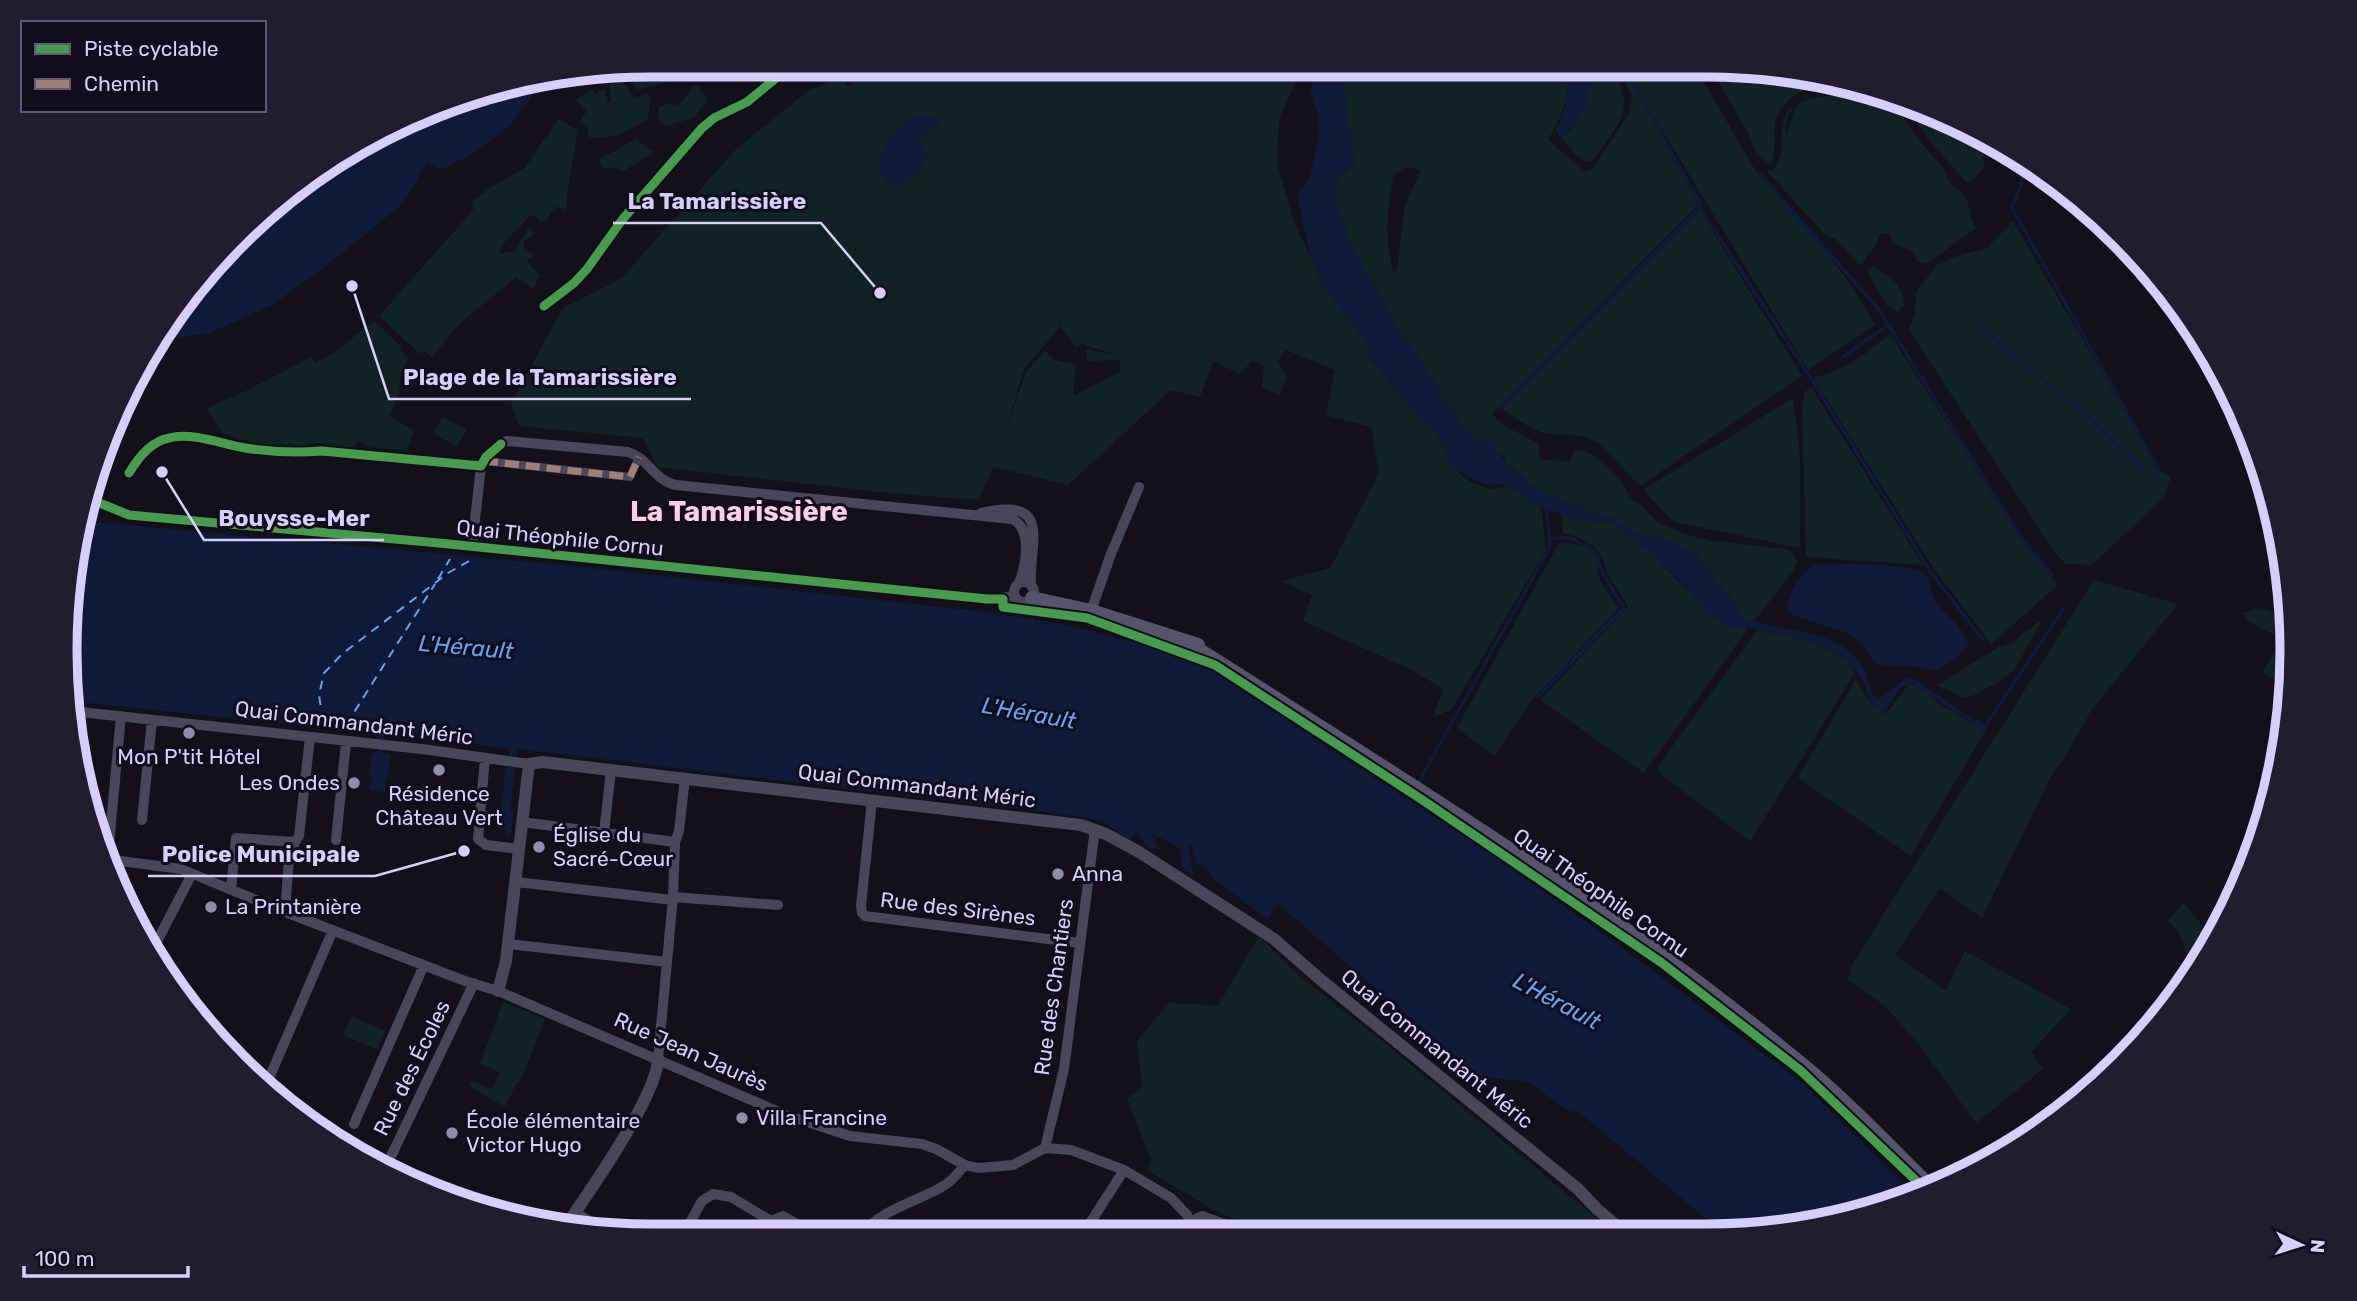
<svg xmlns="http://www.w3.org/2000/svg" width="2357" height="1301" viewBox="0 0 2357 1301" font-family="Rubik,sans-serif">
	<style>
		.green { fill: #112225; fill-rule: evenodd }
		.water { fill: #0f1a38 }
		.lines { fill: none; stroke-linecap: round; stroke-linejoin: round }
		.stream { stroke: #0f1a38; stroke-width: 3.5 }
		.ferry { stroke: #64a2f2; stroke-width: 2; stroke-dasharray: 9 7; stroke-linecap: butt }
		.pedestrian { stroke: #494659; stroke-width: 8 }
		.minor { stroke: #494659; stroke-width: 10 }
		.tertiary { stroke: #494659; stroke-width: 12 }
		.secondary { stroke: #57536c; stroke-width: 14 }
		.quiet { stroke: #9e8076; stroke-width: 7; stroke-dasharray: 14 7; stroke-linecap: butt }
		.cycleway-casing { stroke: #120d1d; stroke-width: 13 }
		.cycleway { stroke: #469c4c; stroke-width: 9 }
		.poi-dot { fill: #928cac; stroke: #120d1d; stroke-width: 2.5 }
		.labels { text-anchor: middle; stroke-width: 6; stroke-linejoin: round; paint-order: stroke }
		.street-label { font-size: 21px; fill: #d7cefb; stroke: #120d1d }
		.poi-label { font-size: 21px; fill: #d7cefb; stroke: #120d1d; text-anchor: start }
		.water-label { font-size: 23px; font-style: italic; fill: #64a2f2; stroke: #120d1d }
		.district-label { font-size: 28px; font-weight: bold; fill: #fbd0e7; stroke: #120d1d }
		.rim { fill: none; stroke: #d7cefb; stroke-width: 9 }
		.leader { fill: none; stroke: #d7cefb; stroke-width: 2.5 }
		.callout-dot { fill: #d7cefb; stroke: #120d1d; stroke-width: 2.5 }
		.callout-label { font-size: 23px; text-anchor: middle; font-weight: bold; fill: #d7cefb; stroke: #120d1d; stroke-width: 6; stroke-linejoin: round; paint-order: stroke }
	</style>
	<rect width="100%" height="100%" fill="#13101a"/>
	<path class="green" d="M 651,65 L 699,65 L 674,81 L 637,90 L 622,70 Z
		M 824,65 L 866,65 L 857,74 L 843,78 L 848,87 L 882,65 L 1303,65 L 1279,119 L 1277,164 L 1295,224 L 1325,289 L 1368,346 L 1368,356 L 1408,405 L 1426,421 L 1445,445 L 1450,464 L 1467,480 L 1488,489 L 1502,488 L 1505,483 L 1538,505 L 1542,513 L 1546,550 L 1451,710 L 1433,717 L 1443,689 L 1410,669 L 1303,621 L 1312,595 L 1282,581 L 1330,568 L 1379,473 L 1371,427 L 1326,415 L 1335,370 L 1286,350 L 1277,361 L 1287,376 L 1280,395 L 1262,387 L 1264,366 L 1252,361 L 1240,374 L 1213,361 L 1200,397 L 1171,390 L 1068,485 L 993,467 L 978,500 L 889,493 L 658,467 L 642,438 L 519,426 L 511,403 L 563,308 L 622,278 L 735,150 L 808,91 L 836,78 ZM 1060,326 L 1076,347 L 1082,344 L 1120,356 L 1086,349 L 1087,361 L 1120,360 L 1120,372 L 1073,396 L 1076,365 L 1053,359 L 1045,350 L 1026,372 L 1005,432 L 1024,369 Z
		M 1357,66 L 1561,66 C 1578,88 1559,119 1548,140 L 1585,172 L 1593,169 L 1629,113 L 1632,97 L 1618,66 L 1694,66 L 1757,173 L 1818,240 L 1858,296 L 1875,325 L 1808,370 L 1625,69 L 1698,205 L 1492,414 C 1504,429 1523,434 1539,444 L 1540,460 L 1570,461 L 1574,450 C 1580,451 1586,451 1591,454 C 1602,461 1628,485 1629,497 L 1640,504 L 1657,522 L 1682,533 L 1713,541 L 1786,549 L 1793,553 L 1797,561 L 1794,570 L 1755,620 L 1747,620 L 1743,618 L 1736,605 L 1696,554 L 1646,537 L 1622,526 L 1609,516 L 1586,512 L 1576,501 L 1571,505 L 1556,495 L 1544,495 L 1507,464 L 1503,455 L 1474,440 L 1440,395 L 1436,383 L 1392,319 L 1350,241 L 1335,201 L 1338,174 L 1348,171 L 1350,132 L 1342,77 L 1347,74 L 1353,75 ZM 1405,167 L 1421,170 L 1405,206 L 1397,271 L 1393,272 C 1385,239 1386,208 1394,175 Z
		M 1590,66 L 1612,66 C 1617,77 1624,90 1624,103 C 1624,123 1604,144 1593,160 L 1585,162 L 1576,155 L 1561,138 L 1573,128 L 1593,77 Z
		M 1709,66 L 1744,66 L 1781,72 L 1781,77 L 1792,89 L 1791,74 L 1834,81 C 1811,86 1778,98 1775,124 C 1773,138 1777,149 1771,162 L 1767,163 L 1756,152 L 1746,129 Z
		M 620,76 L 634,98 L 646,94 L 651,97 L 648,118 C 628,132 612,141 587,137 L 588,129 L 580,121 L 587,111 L 575,100 L 592,90 L 596,94 L 605,88 L 607,103 L 611,102 L 609,84 Z
		M 696,84 L 708,99 L 694,118 L 666,126 L 658,118 L 659,107 L 666,104 L 679,105 Z
		M 1847,91 L 1862,98 L 1870,104 L 1892,99 L 1914,134 L 1943,168 L 1951,185 C 1973,194 1965,210 1976,228 L 1928,263 L 1918,262 L 1913,252 L 1892,242 L 1890,234 L 1880,234 L 1876,246 L 1866,257 L 1862,265 C 1847,257 1844,239 1826,236 L 1767,171 L 1774,170 C 1790,148 1772,129 1793,105 L 1785,125 L 1786,135 L 1796,106 L 1803,101 Z
		M 1904,104 L 1983,137 L 1984,168 L 1970,182 L 1965,181 L 1930,141 Z
		M 558,119 L 578,131 L 568,188 L 566,210 L 556,206 L 546,221 L 540,222 L 536,216 L 531,215 L 501,246 L 500,254 L 515,251 L 528,228 L 535,234 L 523,242 L 525,250 L 535,254 L 526,261 L 540,275 L 533,289 L 516,277 L 458,325 L 432,358 L 424,351 L 420,354 L 379,316 L 474,209 L 471,202 L 491,187 L 525,168 Z
		M 636,139 L 654,152 L 622,172 L 613,167 L 605,169 L 598,160 Z
		M 1700,211 L 1802,376 L 1640,486 L 1600,444 L 1583,436 L 1543,433 L 1526,425 L 1502,409 Z
		M 2013,221 L 2160,472 L 2171,476 L 2164,497 L 2092,565 L 2065,564 L 2053,550 L 1909,330 L 1915,313 L 1916,292 L 1937,265 L 1954,257 L 1987,248 Z
		M 1873,267 C 1890,277 1903,283 1904,305 L 1898,312 C 1884,307 1874,284 1868,271 Z
		M 374,321 L 402,347 L 400,349 L 408,358 L 400,380 L 399,394 L 389,416 L 414,430 L 407,451 L 369,447 L 359,441 L 352,448 L 315,443 L 299,450 L 255,447 L 250,442 L 222,433 L 207,408 L 246,391 L 311,357 L 316,363 L 332,354 Z
		M 1890,334 L 2023,543 L 2058,585 L 1991,644 L 1934,569 L 1813,377 C 1845,372 1866,353 1890,334 Z
		M 1811,387 L 1923,565 L 1806,557 L 1802,406 L 1805,392 Z
		M 1793,398 L 1800,456 L 1800,548 L 1674,522 L 1643,490 Z
		M 443,416 L 467,430 L 457,447 L 433,433 Z
		M 1562,516 L 1595,522 L 1610,521 L 1650,551 L 1713,618 L 1731,627 L 1749,627 L 1644,773 L 1540,700 L 1628,607 L 1607,573 L 1603,558 L 1594,546 L 1577,537 L 1563,533 Z
		M 1559,543 C 1573,543 1594,545 1597,561 C 1598,569 1598,577 1602,584 C 1607,592 1613,600 1619,608 L 1532,700 L 1494,756 L 1457,728 Z
		M 2094,580 L 2178,604 L 2092,709 L 2061,764 L 2054,770 L 1982,918 L 1940,888 L 1895,955 L 1946,991 L 1965,951 L 2071,1009 L 2031,1052 L 2043,1069 L 1976,1123 L 1920,1046 L 1885,1006 L 1848,980 L 1852,965 Z
		M 2258,608 L 2291,618 L 2286,633 L 2290,635 L 2287,727 L 2272,753 L 2267,750 C 2271,728 2281,705 2281,683 L 2262,672 L 2283,639 L 2249,622 L 2243,613 Z
		M 2043,619 L 2014,670 L 2000,681 L 1977,694 L 1965,698 L 1937,686 L 1998,647 L 2016,642 L 2019,636 Z
		M 1758,629 C 1787,638 1841,642 1855,673 L 1750,841 L 1659,773 L 1659,765 Z
		M 1856,679 C 1864,695 1870,706 1886,714 L 1909,684 L 1922,689 L 1940,704 L 1985,732 L 1911,856 L 1798,778 Z
		M 2184,902 L 2215,942 L 2193,972 C 2181,952 2189,937 2167,921 Z
		M 1259,936 L 1303,979 L 1385,1043 L 1613,1232 L 1272,1233 L 1217,1212 L 1147,1170 L 1151,1159 L 1127,1099 L 1140,1089 L 1142,1085 L 1137,1041 L 1169,1003 L 1218,1006 Z
		M 503,1002 L 545,1019 L 520,1082 L 517,1082 L 505,1107 L 469,1086 L 472,1081 L 492,1089 L 500,1072 L 480,1064 Z
		M 351,1016 L 385,1031 L 377,1050 L 343,1035 Z"/>
	<path class="water" d="M 1317,66 L 1357,66 L 1353,76 L 1347,74 L 1342,78 L 1356,166 L 1338,174 L 1335,201 L 1350,241 L 1392,319 L 1434,379 L 1440,395 L 1474,440 L 1492,441 L 1507,465 L 1544,495 L 1556,495 L 1571,505 L 1576,501 L 1586,512 L 1610,516 L 1622,526 L 1646,537 L 1659,535 L 1697,554 L 1747,620 C 1757,621 1763,624 1773,626 C 1806,632 1845,636 1863,668 C 1870,679 1867,686 1876,698 L 1881,698 L 1904,679 L 1913,678 L 1970,717 L 1988,725 L 1985,732 L 1911,683 C 1897,685 1892,702 1885,712 C 1864,705 1871,701 1865,685 C 1861,676 1845,659 1837,653 C 1827,645 1765,630 1750,628 C 1741,626 1733,629 1724,625 C 1704,614 1691,592 1675,576 C 1655,555 1633,538 1610,521 L 1595,522 L 1562,516 L 1556,512 L 1547,511 L 1505,483 L 1488,485 L 1481,483 L 1452,467 L 1439,437 L 1408,405 L 1368,355 L 1368,346 L 1325,289 L 1311,258 L 1297,195 L 1310,177 L 1319,137 L 1318,114 L 1310,90 L 1316,77 Z
		M 1561,66 L 1590,66 C 1596,92 1581,122 1561,138 L 1555,130 C 1563,122 1569,93 1568,81 C 1568,75 1565,71 1561,66 Z
		M 541,83 L 510,126 L 469,156 L 444,168 L 437,168 L 428,163 L 421,171 L 416,184 L 398,208 L 326,266 L 272,305 L 210,333 L 156,341 L 163,325 L 294,186 L 462,96 Z
		M 922,114 L 937,116 L 940,124 L 928,133 L 920,135 L 918,139 L 927,154 C 900,227 838,156 922,114 Z
		M 82,521 L 564,565 L 994,613 L 1065,625 L 1137,643 L 1212,671 L 1482,848 L 1616,943 L 1801,1082 L 1916,1196 L 1783,1231 L 1721,1231 L 1575,1109 L 1571,1113 L 1527,1081 L 1480,1078 L 1278,904 L 1268,919 L 1212,878 L 1208,868 L 1196,863 L 1191,845 L 1189,846 L 1193,875 L 1183,869 L 1180,848 L 1151,833 L 1160,849 L 1148,849 L 1136,831 L 1130,840 L 1101,821 L 1070,815 L 518,749 L 510,809 L 514,810 L 511,835 L 506,835 L 506,830 L 496,828 L 498,809 L 501,808 L 506,768 L 508,768 L 510,749 L 404,734 L 384,737 L 382,754 L 391,755 L 388,778 L 385,778 L 385,792 L 369,790 L 373,777 L 369,776 L 372,753 L 377,753 L 377,736 L 306,726 L 69,701 L 66,689 Z
		M 1814,565 C 1840,565 1913,560 1930,578 C 1929,611 1959,617 1969,643 L 1961,654 L 1937,671 L 1911,666 L 1887,666 L 1875,663 L 1858,640 L 1845,632 L 1795,616 L 1787,610 C 1789,592 1799,575 1814,565 Z"/>
	<g class="lines">
		<path class="stream" d="M 1624,66 L 1699,202 L 1700,208 L 1817,388 L 1930,571 L 1983,640
			M 2020,158 L 2022,184 L 2012,208 L 2160,472
			M 1760,174 L 1880,311 L 2021,538 L 2052,575
			M 1979,326 L 2087,416 L 2144,469
			M 1843,357 L 1888,325
			M 1501,407 L 1700,208
			M 1539,696 L 1624,608 L 1603,574 L 1595,551 L 1571,538 L 1550,538
			M 1986,725 L 2064,608
			M 1417,785 L 1550,547 L 1547,511
			M 1408,799 L 1413,792"/>
		<path class="ferry" d="M 438,579 L 450,559
			M 323,721 L 319,695 L 324,673 L 342,654 L 448,573 L 469,561
			M 346,725 L 435,584"/>
		<path class="pedestrian" d="M 484,461 L 630,477 L 639,457"/>
		<path class="minor" d="M 84,510 L 102,504 L 129,515 L 439,543 L 987,599 L 1009,597 L 1014,594
			M 981,513 C 1055,495 1028,545 1031,586
			M 472,547 L 481,466 L 492,451 L 507,441 L 628,452 C 648,458 654,480 676,485 L 1012,519 C 1033,529 1026,565 1019,583
			M1014 592a10 10 0 1 1 20 0a10 10 0 1 1-20 0Z
			M 1091,611 L 1111,554 L 1139,487
			M 71,711 L 422,749 L 529,764
			M 485,758 L 478,839 L 486,845 L 519,849
			M 872,800 L 861,906 L 862,913 L 865,916 L 1079,943
			M 142,820 L 152,720
			M 522,822 L 675,842
			M 604,833 L 611,770
			M 336,840 L 346,742
			M 295,842 L 299,836 L 310,737
			M 106,859 L 181,869 L 285,912 L 465,981 L 498,991 L 786,1115 L 850,1136 L 922,1144 L 936,1149 L 965,1165 L 978,1168 L 1013,1165 L 1045,1148 L 1071,1150 L 1124,1170 L 1171,1198 L 1187,1215 L 1196,1233
			M 107,866 L 121,716
			M 516,882 L 673,900
			M 231,890 L 236,838 L 295,842 L 289,857 L 285,912
			M 673,897 L 778,905
			M 508,944 L 667,962
			M 154,947 L 192,874
			M 658,1059 L 673,897 L 675,842 L 679,831 L 685,778
			M 267,1083 L 333,930
			M 354,1124 L 424,965
			M 1045,1148 L 1064,1069 L 1095,829
			M 385,1169 L 474,983
			M 575,1212 L 611,1235
			M 771,1221 L 783,1216 L 806,1229 L 806,1234
			M 771,1221 L 770,1230 L 773,1235
			M 1191,1222 L 1202,1216 L 1249,1233
			M 862,1234 C 883,1208 918,1202 945,1185 C 953,1180 959,1172 965,1165
			M 1083,1234 L 1124,1170
			M 683,1235 L 702,1201 L 713,1194 L 731,1197 L 771,1221"/>
		<path class="tertiary" d="M 498,991 L 506,961 L 529,764 L 542,762 L 1081,825 L 1106,834 L 1139,852 L 1274,939 L 1321,980 L 1578,1189 L 1597,1209 L 1624,1232
			M 565,1227 C 588,1194 657,1096 658,1059"/>
		<path class="secondary" d="M 1032,598 L 1091,611 L 1198,645
			M 1190,644 C 1399,777 1613,907 1804,1066 C 1850,1104 1891,1148 1934,1190"/>
		<path class="quiet" d="M 484,461 L 630,477 L 639,457"/>
		<g class="cycleway-casing">
			<path id="cycleway" d="M 544,306 L 574,283 L 587,269 L 622,220 L 702,128 L 714,118 L 747,102 L 792,65
				M 129,473 C 138,458 152,441 169,438 C 192,432 222,444 245,448 C 270,452 297,453 322,451 L 481,466 L 486,457 L 501,444
				M 102,504 L 129,515 L 439,543 L 987,599 L 1003,599 L 1003,607 L 1087,618 L 1215,665 L 1421,799 L 1662,963 L 1800,1070 L 1928,1192"/>
		</g>
		<use href="#cycleway" class="cycleway"/>
	</g>
	<g class="poi-dot">
		<circle cx="189" cy="733" r="7"/>
		<circle cx="439" cy="770" r="7"/>
		<circle cx="354" cy="783" r="7"/>
		<circle cx="539" cy="847" r="7"/>
		<circle cx="1058" cy="874" r="7"/>
		<circle cx="211" cy="907" r="7"/>
		<circle cx="742" cy="1118" r="7"/>
		<circle cx="452" cy="1133" r="7"/>
	</g>
	<g class="labels">
		<g class="street-label">
			<text transform="translate(560 538) rotate(6)" y="7">Quai Théophile Cornu</text>
			<text transform="translate(354 723) rotate(7)" y="7">Quai Commandant Méric</text>
			<text transform="translate(917 786) rotate(7)" y="7">Quai Commandant Méric</text>
			<text transform="translate(1601 893) rotate(35)" y="7">Quai Théophile Cornu</text>
			<text transform="translate(958 909) rotate(7)" y="7">Rue des Sirènes</text>
			<text transform="translate(1054 987) rotate(-82)" y="7">Rue des Chantiers</text>
			<text transform="translate(1437 1049) rotate(39)" y="7">Quai Commandant Méric</text>
			<text transform="translate(691 1052) rotate(24)" y="7">Rue Jean Jaurès</text>
			<text transform="translate(412 1068) rotate(-64)" y="7">Rue des Écoles</text>
		</g>
		<g class="poi-label">
			<text x="189" y="764" text-anchor="middle">Mon P'tit Hôtel</text>
			<text x="340" y="790" text-anchor="end">Les Ondes</text>
			<text x="439" y="801" text-anchor="middle">Résidence<tspan x="439" dy="24">Château Vert</tspan></text>
			<text x="553" y="842">Église du<tspan x="553" dy="24">Sacré-Cœur</tspan></text>
			<text x="1072" y="881">Anna</text>
			<text x="225" y="914">La Printanière</text>
			<text x="756" y="1125">Villa Francine</text>
			<text x="466" y="1128">École élémentaire<tspan x="466" dy="24">Victor Hugo</tspan></text>
		</g>
		<g class="water-label">
			<text transform="translate(466 647) rotate(5)" y="8">L'Hérault</text>
			<text transform="translate(1029 713) rotate(10)" y="8">L'Hérault</text>
			<text transform="translate(1557 1001) rotate(28)" y="8">L'Hérault</text>
		</g>
		<g class="district-label">
			<text x="739" y="521">La Tamarissière</text>
		</g>
	</g>
	<path d="M0 0H2357V1301H0ZM650 77H1707A573 573 0 0 1 2280 650V651A573 573 0 0 1 1707 1224H650A573 573 0 0 1 77 651V650A573 573 0 0 1 650 77Z" fill="#221c2f" fill-rule="evenodd"/>
	<path class="rim" d="M650 77H1707A573 573 0 0 1 2280 650V651A573 573 0 0 1 1707 1224H650A573 573 0 0 1 77 651V650A573 573 0 0 1 650 77Z"/>
	<path class="leader" d="M880 293L821 223H613M352 286L389 399H691M162 472L204 540H384M464 851L375 876H148"/>
	<g class="callout-dot">
		<circle cx="880" cy="293" r="7"/>
		<circle cx="352" cy="286" r="7"/>
		<circle cx="162" cy="472" r="7"/>
		<circle cx="464" cy="851" r="7"/>
	</g>
	<g class="callout-label">
		<text x="717" y="209">La Tamarissière</text>
		<text x="540" y="385">Plage de la Tamarissière</text>
		<text x="294" y="526">Bouysse-Mer</text>
		<text x="261" y="862">Police Municipale</text>
	</g>
	<rect x="21" y="21" width="245" height="91" fill="#120d1d" stroke="#615a76" stroke-width="2"/>
	<rect x="35" y="44" width="35" height="10" fill="#469c4c" stroke="#615a76" stroke-width="2"/>
	<text x="84" y="56" font-size="21" fill="#d7cefb">Piste cyclable</text>
	<rect x="35" y="79" width="35" height="10" fill="#9e8076" stroke="#615a76" stroke-width="2"/>
	<text x="84" y="91" font-size="21" fill="#d7cefb">Chemin</text>
	<g transform="translate(2301 1245) rotate(94)" stroke="#120d1d" stroke-width="5" paint-order="stroke">
	<path d="M0-5L12 26L0 18L-12 26Z" fill="#d7cefb"/>
	<text y="-10" font-size="19" font-weight="bold" text-anchor="middle" fill="#d7cefb">N</text>
	</g>
	<path d="M24 1266v10h164v-10" fill="none" stroke="#d7cefb" stroke-width="3.5"/>
	<text x="35" y="1266" font-size="21" fill="#d7cefb" stroke="#120d1d" stroke-width="5" paint-order="stroke">100 m</text>
</svg>
